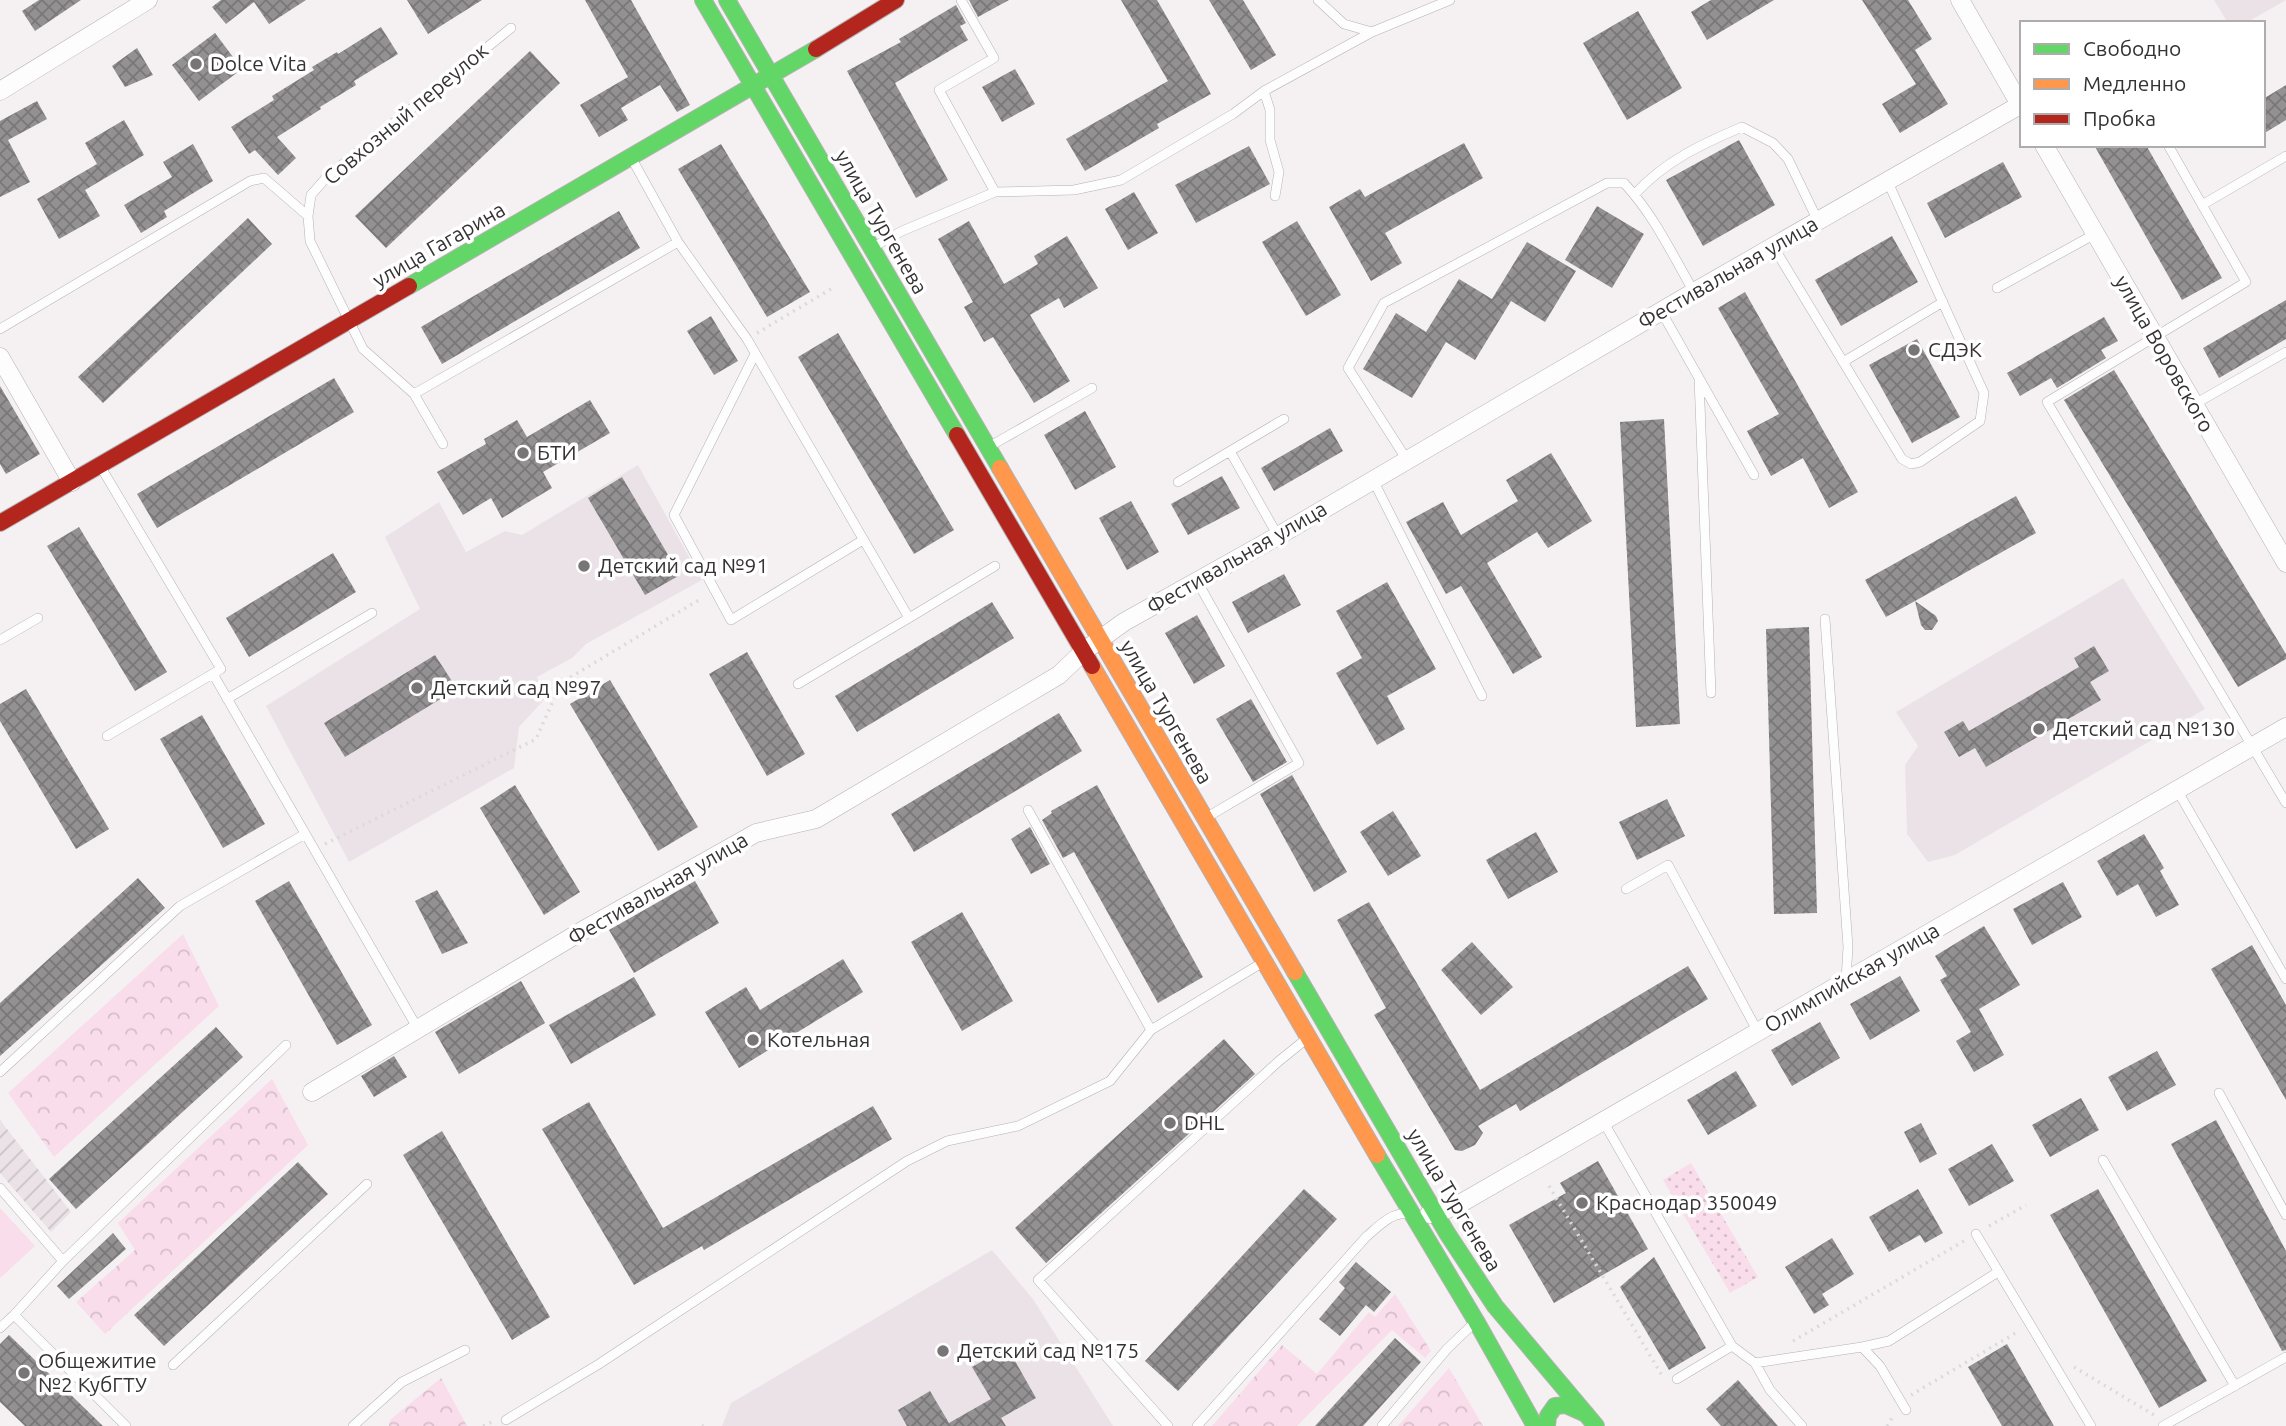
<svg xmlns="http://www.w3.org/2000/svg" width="2286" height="1426" viewBox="0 0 2286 1426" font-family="Ubuntu,sans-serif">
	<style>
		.built { fill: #ebe2e7 }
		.industrial { fill: url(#industrial-furrows) }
		.forest { fill: url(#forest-crowns) }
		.park { fill: url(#park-dots) }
		.pitch { fill: #f9ddea }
		.building { fill: url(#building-cross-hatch) }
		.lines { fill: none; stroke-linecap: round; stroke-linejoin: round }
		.lane-casing { stroke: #b5b1b3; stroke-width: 10 }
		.street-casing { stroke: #b5b1b3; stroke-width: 19 }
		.fast-casing { stroke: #b5b1b3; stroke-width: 18 }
		.slow-casing { stroke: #b5b1b3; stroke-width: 18 }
		.jam-casing { stroke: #b5b1b3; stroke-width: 18 }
		.path { stroke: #dbdada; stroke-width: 3.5; stroke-dasharray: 2 5; stroke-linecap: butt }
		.lane { stroke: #fefdfd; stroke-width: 9 }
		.street { stroke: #fefdfd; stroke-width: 18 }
		.fast { stroke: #63d668; stroke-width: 16 }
		.slow { stroke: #ff974d; stroke-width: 16 }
		.jam { stroke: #b3261e; stroke-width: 16 }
		.poi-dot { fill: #787576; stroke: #fff; stroke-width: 2.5 }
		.labels { text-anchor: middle; stroke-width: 7; stroke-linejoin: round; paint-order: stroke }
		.poi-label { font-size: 21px; fill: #353233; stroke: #fff; text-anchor: start }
		.street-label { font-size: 21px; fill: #353233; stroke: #fff }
	</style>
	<defs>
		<pattern id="industrial-furrows" width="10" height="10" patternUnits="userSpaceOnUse" patternTransform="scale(1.75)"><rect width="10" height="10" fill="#ebe2e7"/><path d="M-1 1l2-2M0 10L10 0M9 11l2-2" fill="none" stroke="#cac2c7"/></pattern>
		<pattern id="forest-crowns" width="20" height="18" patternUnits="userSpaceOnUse" patternTransform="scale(1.75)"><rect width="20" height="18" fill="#f9ddea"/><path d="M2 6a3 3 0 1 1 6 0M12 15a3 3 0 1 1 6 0" fill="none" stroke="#d6bec9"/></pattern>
		<pattern id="park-dots" width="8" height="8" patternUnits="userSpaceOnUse" patternTransform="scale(1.75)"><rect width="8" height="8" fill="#f9ddea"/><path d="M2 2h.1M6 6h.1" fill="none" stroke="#d6bec9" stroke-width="1.8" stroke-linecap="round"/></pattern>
		<pattern id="building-cross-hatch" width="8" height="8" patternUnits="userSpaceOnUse" patternTransform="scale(1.75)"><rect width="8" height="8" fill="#949192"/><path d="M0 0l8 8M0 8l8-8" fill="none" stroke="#7a7778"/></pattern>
	</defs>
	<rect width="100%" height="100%" fill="#f5f1f3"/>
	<path class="built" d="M 2214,0 L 2286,0 L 2246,23 L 2228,23 Z
		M 638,465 L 702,580 L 586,644 L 572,658 L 537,677 L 544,700 L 519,727 L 514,768 L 349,862 L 266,706 L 420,609 L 385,537 L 439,502 L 466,552 L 505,531 L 522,535 Z
		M 2123,578 L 2205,709 L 1955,855 L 1928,862 L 1907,834 L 1905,765 L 1918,746 L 1896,712 Z
		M 992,1250 L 1033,1299 L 1113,1426 L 722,1426 L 731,1403 Z"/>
	<path class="industrial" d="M 0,1120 L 71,1212 L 51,1232 L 0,1173 Z"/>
	<path class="forest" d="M 183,934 L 219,1006 L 54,1157 L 8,1093 Z
		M 272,1079 L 308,1145 L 105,1334 L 76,1302 L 135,1250 L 118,1223 Z
		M 1395,1294 L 1431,1351 L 1425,1358 L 1392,1330 L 1297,1426 L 1212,1426 L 1282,1345 L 1317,1374 L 1369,1312 L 1375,1317 Z
		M 1449,1368 L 1483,1426 L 1398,1426 Z
		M 441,1378 L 467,1426 L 389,1426 L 390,1420 Z"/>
	<path class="park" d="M 1691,1163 L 1758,1277 L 1730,1293 L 1663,1180 Z"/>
	<path class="pitch" d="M 0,1208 L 35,1246 L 0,1278 Z"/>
	<path class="building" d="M 39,0 L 81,0 L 35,31 L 22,11 Z
		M 221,0 L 306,0 L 269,24 L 254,2 L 226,24 L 212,7 Z
		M 407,0 L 482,0 L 428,34 Z
		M 585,0 L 631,0 L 690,105 L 677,112 L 660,85 L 621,108 L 628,120 L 599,137 L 580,105 L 628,77 Z
		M 969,0 L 1009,0 L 978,17 Z
		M 1121,0 L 1157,0 L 1211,94 L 1157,124 L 1159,128 L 1085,171 L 1066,139 L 1168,81 Z
		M 1209,0 L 1243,0 L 1276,55 L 1251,70 Z
		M 1711,0 L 1774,0 L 1707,40 L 1691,12 Z
		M 1862,0 L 1908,0 L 1932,39 L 1915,50 L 1948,104 L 1900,133 L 1882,104 L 1916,84 Z
		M 956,5 L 966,23 L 960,26 L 968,40 L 895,83 L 948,180 L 916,198 L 847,71 L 901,42 L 899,39 Z
		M 1638,11 L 1682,88 L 1627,120 L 1583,43 Z
		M 381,27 L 398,54 L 354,81 L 356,85 L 320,107 L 321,109 L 277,137 L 296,158 L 278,175 L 255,150 L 249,154 L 231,127 L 274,100 L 272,96 L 314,70 L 312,67 L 337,52 L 338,54 Z
		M 215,33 L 242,69 L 199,101 L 172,65 Z
		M 137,48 L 153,75 L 125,87 L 112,66 Z
		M 530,51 L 560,83 L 386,248 L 355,216 Z
		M 1015,69 L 1035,104 L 1002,122 L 982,87 Z
		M 2286,85 L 2286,120 L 2263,134 L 2263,99 Z
		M 37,101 L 47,119 L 8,140 L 30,182 L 0,197 L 0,121 Z
		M 124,120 L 144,155 L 85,190 L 100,216 L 59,239 L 37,199 L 97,164 L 85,143 Z
		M 1739,140 L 1775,205 L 1703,246 L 1666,180 Z
		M 1464,143 L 1483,178 L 1385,233 L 1402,263 L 1371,281 L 1329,207 L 1360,189 L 1365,197 Z
		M 193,144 L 213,181 L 164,211 L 167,217 L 141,233 L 124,205 L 172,177 L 163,162 Z
		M 721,144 L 810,292 L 767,317 L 678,169 Z
		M 2094,145 L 2146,145 L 2222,278 L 2182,300 Z
		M 1249,146 L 1270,184 L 1196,223 L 1175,185 Z
		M 2003,162 L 2022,197 L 1945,238 L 1927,203 Z
		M 1134,192 L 1158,233 L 1128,250 L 1105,209 Z
		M 1597,206 L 1644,234 L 1612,288 L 1565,260 Z
		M 619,211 L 640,248 L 442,364 L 421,327 Z
		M 248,218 L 272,244 L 103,403 L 78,377 Z
		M 969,221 L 1004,284 L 1038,264 L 1034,256 L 1067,236 L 1098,288 L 1064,308 L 1059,298 L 1030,315 L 1070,381 L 1034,403 L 993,337 L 984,342 L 964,307 L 973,302 L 938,239 Z
		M 1297,221 L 1341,295 L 1306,316 L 1262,242 Z
		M 1892,236 L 1918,282 L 1841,326 L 1815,280 Z
		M 1527,242 L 1576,271 L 1545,322 L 1511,301 L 1475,360 L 1446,342 L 1412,398 L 1363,369 L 1396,313 L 1426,332 L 1459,279 L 1492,299 Z
		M 1745,292 L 1858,492 L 1829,508 L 1803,458 L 1771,476 L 1747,431 L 1779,414 L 1718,308 Z
		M 2286,300 L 2286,339 L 2219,378 L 2203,348 Z
		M 711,316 L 738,361 L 714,375 L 687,331 Z
		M 2104,317 L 2118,341 L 2101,350 L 2106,358 L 2057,388 L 2051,378 L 2020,396 L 2007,373 Z
		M 838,333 L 954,530 L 914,554 L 798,357 Z
		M 1917,339 L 1960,417 L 1912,443 L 1869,365 Z
		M 2114,370 L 2286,654 L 2286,659 L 2238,687 L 2064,400 Z
		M 334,378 L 354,412 L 157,528 L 137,494 Z
		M 0,386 L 40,454 L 6,474 L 0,464 Z
		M 590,400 L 610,433 L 543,472 L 552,488 L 502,518 L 491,498 L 463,515 L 437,472 L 486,444 L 484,439 L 517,420 L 527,437 Z
		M 1085,411 L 1116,467 L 1075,490 L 1044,435 Z
		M 1664,419 L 1680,724 L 1636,727 L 1620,422 Z
		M 1330,428 L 1343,451 L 1274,491 L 1261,468 Z
		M 1551,453 L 1592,521 L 1548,548 L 1537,532 L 1487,563 L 1542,657 L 1513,674 L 1461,586 L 1446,594 L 1406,522 L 1443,502 L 1461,535 L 1518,501 L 1506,480 Z
		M 1222,476 L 1240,508 L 1188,535 L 1171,504 Z
		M 622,477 L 680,575 L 645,595 L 588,498 Z
		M 2016,496 L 2036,533 L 1915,601 L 1936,616 L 1938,621 L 1932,630 L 1925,630 L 1921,625 L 1915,601 L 1886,617 L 1865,580 Z
		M 1131,501 L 1159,552 L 1127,570 L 1099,518 Z
		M 79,527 L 167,672 L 135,691 L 47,546 Z
		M 333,553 L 356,592 L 249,657 L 226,618 Z
		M 1284,574 L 1301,605 L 1248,633 L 1232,602 Z
		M 1387,582 L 1436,669 L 1387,696 L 1405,729 L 1377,745 L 1336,673 L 1362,658 L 1336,611 Z
		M 992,602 L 1014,638 L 857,732 L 835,696 Z
		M 1197,615 L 1225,666 L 1194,684 L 1165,633 Z
		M 1809,627 L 1817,913 L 1774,914 L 1766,629 Z
		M 2094,646 L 2109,671 L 2090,682 L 2101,700 L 1986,767 L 1975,748 L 1959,757 L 1944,732 L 1963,721 L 1969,731 L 2079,667 L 2074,658 Z
		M 747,652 L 805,754 L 767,776 L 709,674 Z
		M 435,655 L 457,689 L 345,757 L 324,723 Z
		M 610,680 L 698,827 L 658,851 L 570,704 Z
		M 26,689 L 109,829 L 76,849 L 0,721 L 0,704 Z
		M 1251,699 L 1287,762 L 1253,782 L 1216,719 Z
		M 1059,713 L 1082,751 L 914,852 L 891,814 Z
		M 202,715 L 265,824 L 223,848 L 160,739 Z
		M 1292,775 L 1347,872 L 1314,892 L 1260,794 Z
		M 515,785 L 580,892 L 544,915 L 480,808 Z
		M 1097,785 L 1203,977 L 1158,1003 L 1074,852 L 1063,858 L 1042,820 L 1052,813 L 1051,811 Z
		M 1667,799 L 1685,836 L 1637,860 L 1619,822 Z
		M 1393,811 L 1421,856 L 1388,876 L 1360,832 Z
		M 1030,827 L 1050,864 L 1031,874 L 1011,839 Z
		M 1536,832 L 1558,872 L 1508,899 L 1486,860 Z
		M 2144,834 L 2164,868 L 2160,871 L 2179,905 L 2156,917 L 2138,884 L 2117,896 L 2097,861 Z
		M 138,878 L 165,908 L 0,1056 L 0,1003 Z
		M 289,881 L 372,1025 L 337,1045 L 255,901 Z
		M 695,881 L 719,923 L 634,973 L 609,930 Z
		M 2063,882 L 2082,917 L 2032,945 L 2013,909 Z
		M 437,890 L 468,943 L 442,954 L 415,901 Z
		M 1369,902 L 1480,1090 L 1688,966 L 1708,999 L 1520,1111 L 1516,1104 L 1478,1126 L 1483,1133 L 1475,1145 L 1462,1151 L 1455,1150 L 1374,1015 L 1386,1008 L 1337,920 Z
		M 962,912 L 1013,1001 L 962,1031 L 911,942 Z
		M 1984,926 L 2020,985 L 1979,1009 L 2004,1055 L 1974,1072 L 1956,1041 L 1971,1032 L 1940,980 L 1947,976 L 1935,956 Z
		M 1472,942 L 1513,987 L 1481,1015 L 1441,970 Z
		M 2252,945 L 2286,1005 L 2286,1100 L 2211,969 Z
		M 843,959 L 863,992 L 739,1068 L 705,1012 L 746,987 L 760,1010 Z
		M 1900,976 L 1920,1011 L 1870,1040 L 1850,1004 Z
		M 634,977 L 656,1015 L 571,1064 L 549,1025 Z
		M 521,981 L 545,1023 L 459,1074 L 435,1032 Z
		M 1820,1022 L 1840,1058 L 1792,1086 L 1771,1050 Z
		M 216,1027 L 243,1057 L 76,1209 L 49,1179 Z
		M 1224,1039 L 1255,1074 L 1046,1263 L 1015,1228 Z
		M 2157,1051 L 2176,1085 L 2127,1111 L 2108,1077 Z
		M 394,1056 L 407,1077 L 374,1097 L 361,1076 Z
		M 1736,1071 L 1757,1106 L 1708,1135 L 1687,1100 Z
		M 2081,1098 L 2099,1130 L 2050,1157 L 2032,1125 Z
		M 589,1102 L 663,1228 L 873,1106 L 892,1139 L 704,1250 L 702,1246 L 634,1285 L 542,1129 Z
		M 2216,1120 L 2286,1251 L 2286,1350 L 2282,1351 L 2171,1144 Z
		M 1921,1123 L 1937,1154 L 1920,1163 L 1904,1132 Z
		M 442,1131 L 550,1317 L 512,1340 L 403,1155 Z
		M 1992,1144 L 2014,1181 L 1969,1206 L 1948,1169 Z
		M 1598,1161 L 1648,1249 L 1554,1303 L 1509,1225 L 1566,1193 L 1560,1183 Z
		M 298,1162 L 328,1194 L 164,1346 L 134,1315 Z
		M 1304,1189 L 1337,1219 L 1178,1391 L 1145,1361 Z
		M 1918,1189 L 1943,1233 L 1925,1243 L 1920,1235 L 1889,1252 L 1869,1217 Z
		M 2098,1189 L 2207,1381 L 2159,1408 L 2050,1215 Z
		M 113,1233 L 126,1249 L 69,1299 L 57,1286 Z
		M 1832,1238 L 1854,1274 L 1822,1294 L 1829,1305 L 1814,1314 L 1785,1267 Z
		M 1654,1257 L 1706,1348 L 1669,1370 L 1620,1287 Z
		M 1356,1262 L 1391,1292 L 1374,1312 L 1366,1305 L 1340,1336 L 1319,1319 L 1345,1288 L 1339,1282 Z
		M 9,1335 L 103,1426 L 25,1426 L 0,1402 L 0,1344 Z
		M 1395,1338 L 1421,1362 L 1363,1426 L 1315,1426 Z
		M 2007,1344 L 2054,1426 L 2002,1426 L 1968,1367 Z
		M 1007,1347 L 1036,1398 L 1001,1418 L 1006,1426 L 907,1426 L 898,1410 L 930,1391 L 949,1423 L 991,1399 L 972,1367 Z
		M 1738,1380 L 1764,1410 L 1778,1426 L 1721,1426 L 1706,1409 Z"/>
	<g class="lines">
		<g class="lane-casing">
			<path id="lane" d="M 1318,0 L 1344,24 L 1372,32 L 1450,0
				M 2168,145 L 2246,282 L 2047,402 L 2286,803
				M 632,159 L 678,242 L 747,339 L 909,618 L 995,566
				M 995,192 L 1074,190 L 1121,180 L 1233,114 L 1264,91
				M 1635,194 C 1665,161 1702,144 1742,127 L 1773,143 L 1788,159 L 1818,221
				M 1275,196 L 1279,172 L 1270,140 L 1270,110 L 1264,91 L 1372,32
				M 2202,205 L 2286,156
				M 875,246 L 902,231 L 995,192 L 939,90 L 994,58 L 961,0
				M 1773,246 L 1902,459 L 1911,464 L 1920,462 L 1980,421 L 1984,393 L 1887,180
				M 1997,288 L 2095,234
				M 1661,311 L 1754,475
				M 0,329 L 250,181 L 264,178 L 308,216
				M 755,354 L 674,515 L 731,620 L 863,540
				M 1843,362 L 1943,302
				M 1699,378 L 1711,693
				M 414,394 L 678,242
				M 2193,405 L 2286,352
				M 443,444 L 414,394 L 363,349 L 310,241 L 308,216 L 311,195 L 326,178 L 511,28
				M 992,445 L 1092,388
				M 1231,453 L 1278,536
				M 1407,460 L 1348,368 L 1384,303 L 1607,183 L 1624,183 C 1654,215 1672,254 1694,292
				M 102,469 L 221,669 L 107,736
				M 1373,480 L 1482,696
				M 1178,482 L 1284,419
				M 1197,581 L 1299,763 L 1209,816
				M 1825,619 L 1848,947 L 1846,980
				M 0,640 L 38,618
				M 213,674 L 418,1029
				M 798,684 L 909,618
				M 227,699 L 372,613
				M 2177,790 L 2286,979
				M 1028,810 L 1151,1030 L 1260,964
				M 1626,889 L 1668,865 L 1758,1032
				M 0,1072 L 180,906 L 305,834
				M 2219,1093 L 2286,1215
				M 1603,1121 L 1732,1346 L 1755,1363 L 1770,1390 L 1802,1426
				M 2103,1160 L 2235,1386
				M 0,1188 L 63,1261
				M 1976,1234 L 2091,1426
				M 14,1315 L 126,1426
				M 0,1328 L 14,1315 L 63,1261 L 286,1045
				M 1862,1347 L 1889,1341 L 1998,1272
				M 1755,1363 L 1862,1347 L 1880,1366 L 1906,1410
				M 173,1365 L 367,1184
				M 1677,1379 L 1732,1346
				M 506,1420 L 599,1364 L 907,1161 L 947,1141 L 1018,1126 L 1110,1081 L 1151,1030
				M 353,1426 L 402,1382 L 465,1350
				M 1168,1426 L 1038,1280 L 1279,1061 L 1305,1040
				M 1197,1426 L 1366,1237 C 1378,1227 1391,1212 1407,1214
				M 1382,1426 L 1447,1349 L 1472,1325
				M 2163,1426 L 2286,1357"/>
		</g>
		<g class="street-casing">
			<path id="street" d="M 1960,0 L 2022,108
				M 0,91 L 148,0
				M 2044,145 L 2286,563
				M 0,357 L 72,482
				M 312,1092 L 587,928 L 756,833 L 816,819 L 1059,675 L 1084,651 L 1124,622 L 1278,536 L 1694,292 L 2020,105
				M 1429,1214 L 1436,1214 L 1463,1202 L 2286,727"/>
		</g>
		<g class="fast-casing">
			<path id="fast" d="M 703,0 L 957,435
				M 727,0 L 1000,468
				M 409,286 L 816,49
				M 1295,972 L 1447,1233 L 1495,1306 L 1596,1426
				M 1377,1155 L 1476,1321 L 1535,1426
				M 1547,1426 L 1548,1416 L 1555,1406 L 1566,1405 L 1586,1414"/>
		</g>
		<g class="slow-casing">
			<path id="slow" d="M 1000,468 L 1295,972
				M 1092,666 L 1377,1155"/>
		</g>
		<g class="jam-casing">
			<path id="jam" d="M 816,49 L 896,0
				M 957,435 L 1092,666
				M 0,523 L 409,286"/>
		</g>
		<path class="path" d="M 757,333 L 831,289
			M 325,844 L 536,739 L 561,683 L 702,598
			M 1549,1186 L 1663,1377
			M 1989,1226 L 2026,1205
			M 1793,1341 L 1964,1241
			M 2074,1367 L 2154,1415
			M 1911,1395 L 2019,1331
			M 702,1425 L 703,1426
			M 483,1426 L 494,1421
			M 1887,1426 L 1893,1416"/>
		<use href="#lane" class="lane"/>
		<use href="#street" class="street"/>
		<use href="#fast" class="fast"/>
		<use href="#slow" class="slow"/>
		<use href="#jam" class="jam"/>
	</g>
	<g class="poi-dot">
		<circle cx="196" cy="64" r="7"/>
		<circle cx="1914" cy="350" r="7"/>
		<circle cx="523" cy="453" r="7"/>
		<circle cx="584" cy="566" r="7"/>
		<circle cx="417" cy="688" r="7"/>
		<circle cx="2039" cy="729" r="7"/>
		<circle cx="753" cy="1040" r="7"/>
		<circle cx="1170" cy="1123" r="7"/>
		<circle cx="1582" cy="1203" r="7"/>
		<circle cx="943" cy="1351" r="7"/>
		<circle cx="24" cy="1373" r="7"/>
	</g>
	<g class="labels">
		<g class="poi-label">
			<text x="210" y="71">Dolce Vita</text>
			<text x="1928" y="357">СДЭК</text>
			<text x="537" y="460">БТИ</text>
			<text x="598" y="573">Детский сад №91</text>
			<text x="431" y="695">Детский сад №97</text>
			<text x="2053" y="736">Детский сад №130</text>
			<text x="767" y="1047">Котельная</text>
			<text x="1184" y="1130">DHL</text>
			<text x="1596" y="1210">Краснодар 350049</text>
			<text x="957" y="1358">Детский сад №175</text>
			<text x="38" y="1368">Общежитие<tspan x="38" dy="24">№2 КубГТУ</tspan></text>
		</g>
		<g class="street-label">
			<text transform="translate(406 114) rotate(-40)" y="7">Совхозный переулок</text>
			<text transform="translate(881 222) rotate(60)" y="7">улица Тургенева</text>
			<text transform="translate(439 245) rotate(-30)" y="7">улица Гагарина</text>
			<text transform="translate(1728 273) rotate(-30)" y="7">Фестивальная улица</text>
			<text transform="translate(2164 354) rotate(60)" y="7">улица Воровского</text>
			<text transform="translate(1237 558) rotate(-30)" y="7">Фестивальная улица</text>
			<text transform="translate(1166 712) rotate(60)" y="7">улица Тургенева</text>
			<text transform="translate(658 889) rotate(-30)" y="7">Фестивальная улица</text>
			<text transform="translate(1852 978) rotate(-30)" y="7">Олимпийская улица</text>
			<text transform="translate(1454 1200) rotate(59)" y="7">улица Тургенева</text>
		</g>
	</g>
	<rect x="2020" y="21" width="245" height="126" fill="#ffffff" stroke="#aeadad" stroke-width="2"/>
	<rect x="2034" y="44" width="35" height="10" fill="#63d668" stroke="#aeadad" stroke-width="2"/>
	<text x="2083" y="56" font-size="21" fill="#353233">Свободно</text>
	<rect x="2034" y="79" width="35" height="10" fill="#ff974d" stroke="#aeadad" stroke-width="2"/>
	<text x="2083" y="91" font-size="21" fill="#353233">Медленно</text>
	<rect x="2034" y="114" width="35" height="10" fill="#b3261e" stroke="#aeadad" stroke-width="2"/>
	<text x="2083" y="126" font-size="21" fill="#353233">Пробка</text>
</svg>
